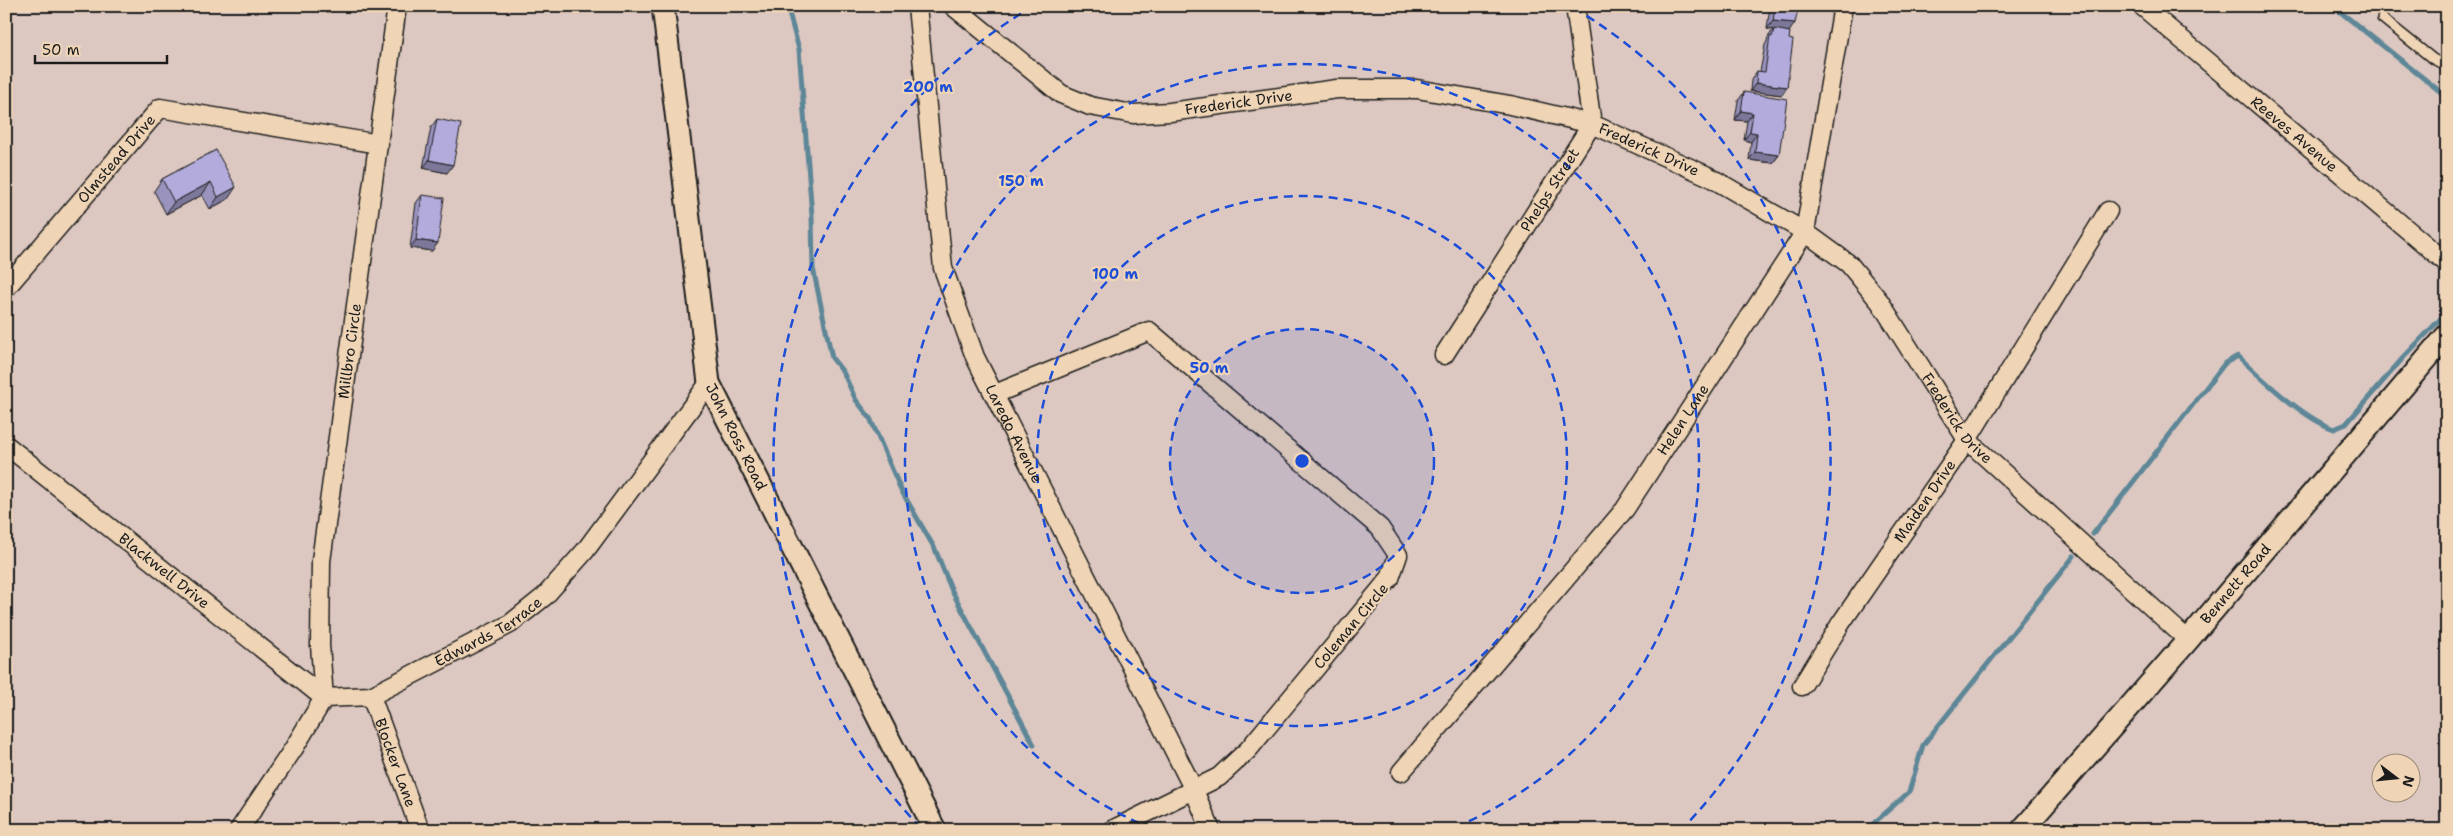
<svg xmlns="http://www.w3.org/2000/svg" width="2453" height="836" viewBox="0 0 2453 836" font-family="'Shantell Sans',sans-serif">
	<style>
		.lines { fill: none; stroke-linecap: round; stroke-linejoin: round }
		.stream { stroke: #5d8697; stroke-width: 5 }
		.service-casing { stroke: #1c1c1c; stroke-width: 12 }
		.minor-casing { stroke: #1c1c1c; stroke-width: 21 }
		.tertiary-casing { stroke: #1c1c1c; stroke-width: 25 }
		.service { stroke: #efd5b6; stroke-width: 9 }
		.minor { stroke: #efd5b6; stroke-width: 18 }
		.tertiary { stroke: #efd5b6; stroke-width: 21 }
		.wall { fill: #9993bd; stroke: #1c1c1c }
		.shaded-wall { fill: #7d789a; stroke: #1c1c1c }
		.building { fill: #b2abdc; stroke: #1c1c1c }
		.ring { fill: none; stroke: #1d4ed8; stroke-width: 2.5; stroke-dasharray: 9 6 }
		.labels { text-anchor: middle; stroke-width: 4.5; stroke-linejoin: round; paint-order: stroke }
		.street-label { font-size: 15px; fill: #1c1c1c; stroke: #efd5b6 }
		.centre { fill: #1d4ed8; stroke: #efd5b6; stroke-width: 2.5 }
		.ring-label { font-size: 15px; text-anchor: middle; font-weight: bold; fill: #1d4ed8; stroke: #efd5b6; stroke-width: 4.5; stroke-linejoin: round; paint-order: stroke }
	</style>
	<rect width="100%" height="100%" fill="#ddc8c1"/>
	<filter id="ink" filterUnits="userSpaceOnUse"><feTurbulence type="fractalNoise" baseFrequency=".02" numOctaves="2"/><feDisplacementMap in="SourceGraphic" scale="10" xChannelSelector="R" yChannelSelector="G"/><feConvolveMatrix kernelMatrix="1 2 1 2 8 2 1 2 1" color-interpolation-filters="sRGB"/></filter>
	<g filter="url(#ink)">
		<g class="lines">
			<path class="stream" d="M 787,6 L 799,49 L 812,216 L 813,268 L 832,358 L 843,372 L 856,400 L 870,418 L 901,490 L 935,549 L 952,591 L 1034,745
				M 2333,6 L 2447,97
				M 2093,534 L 2225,363 L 2238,356 C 2262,379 2303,418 2334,429 L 2346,424 L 2403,358 L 2447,312
				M 1866,830 L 1909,792 L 1923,745 L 2074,556"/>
			<g class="service-casing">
				<path id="service" d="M 2382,18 L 2433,59 L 2447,66"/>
			</g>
			<g class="minor-casing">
				<g id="minor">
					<path id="s1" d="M 917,6 L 943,268 L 975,357 L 1193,788 L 1211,830"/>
					<path id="s2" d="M 953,6 L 1061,94 L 1090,106 L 1133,114 L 1170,112 L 1337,89 L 1417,89 L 1510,105 L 1592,124 L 1708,176 L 1805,232 L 1849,264 L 1880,302 L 1967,440 L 2188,640"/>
					<path id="s3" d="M 2142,6 L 2447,263"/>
					<path id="s4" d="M 6,288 L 160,108 L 379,144"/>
					<path id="s5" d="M 1444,355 L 1592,124 L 1575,6"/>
					<path d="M 995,394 L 1149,331 L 1380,528 L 1398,555 L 1390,578 L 1248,750 L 1219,777 L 1112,830"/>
					<path id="s6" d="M 6,445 L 324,698"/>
					<path id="s7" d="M 1802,686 L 1841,623 L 1967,440 L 2108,211"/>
					<path id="s8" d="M 371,696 L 420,830"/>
					<path id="s9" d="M 324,698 L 320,645 L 321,561 L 397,6"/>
					<path id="s10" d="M 1401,772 L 1625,509 L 1805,232 L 1843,6"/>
					<path id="s11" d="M 239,830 L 294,748 L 324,698 L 371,696 L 510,624 L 545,596 L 585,551 L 709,383"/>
				</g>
			</g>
			<g class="tertiary-casing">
				<g id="tertiary">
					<path id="s12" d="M 663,6 L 709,383 L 935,830"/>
					<path id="s13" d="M 2022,830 L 2188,640 L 2447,335"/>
				</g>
			</g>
			<use href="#service" class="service"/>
			<use href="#minor" class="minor"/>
			<use href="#tertiary" class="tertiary"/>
		</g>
		<path class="wall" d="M 1770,6 L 1799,6 L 1789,32 L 1787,87 L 1782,95 L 1750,91 L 1751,80 L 1757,71 L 1760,72 L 1765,45 L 1767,41 L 1768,37 L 1773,30 L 1767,29 Z
			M 1744,92 L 1779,155 L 1773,163 L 1749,160 L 1751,142 L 1744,140 L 1747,121 L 1735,120 L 1738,101 Z
			M 437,119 L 447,173 L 423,168 L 431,127 Z
			M 216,150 L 228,199 L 210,209 L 202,195 L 166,214 L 154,191 L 162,179 Z
			M 422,195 L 432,251 L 410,248 L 416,203 Z"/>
		<path class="shaded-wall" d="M 1773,21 L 1795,23 L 1789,32 L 1767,29 Z
			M 1756,83 L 1787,87 L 1782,95 L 1750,91 Z
			M 1741,111 L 1753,113 L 1747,121 L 1735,120 Z
			M 1750,132 L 1757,133 L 1751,142 L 1744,140 Z
			M 1755,152 L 1779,155 L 1773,163 L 1749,160 Z
			M 429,160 L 453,165 L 447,173 L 423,168 Z
			M 211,182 L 202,195 L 166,214 L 174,202 Z
			M 236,187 L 228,199 L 210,209 L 218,197 Z
			M 416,240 L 438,243 L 432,251 L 410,248 Z"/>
		<path class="building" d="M 1775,6 L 1799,6 L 1795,23 L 1773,21 Z
			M 1774,29 L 1790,32 L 1789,39 L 1793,40 L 1787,87 L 1756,83 L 1757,71 L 1765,72 L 1770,36 L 1772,37 Z
			M 1744,92 L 1787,99 L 1779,155 L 1755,152 L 1757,133 L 1750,132 L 1753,113 L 1741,111 Z
			M 437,119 L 461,124 L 453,165 L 429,160 Z
			M 216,150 L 236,187 L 218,197 L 211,182 L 174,202 L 162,179 Z
			M 422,195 L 444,198 L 438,243 L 416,240 Z"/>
	</g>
	<circle cx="1302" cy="461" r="132" fill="#1d4ed8" fill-opacity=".12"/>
	<g class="ring">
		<circle cx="1302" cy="461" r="132"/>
		<circle cx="1302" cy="461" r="265"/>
		<path d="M1153 829A397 397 0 1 1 1451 829"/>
		<path d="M921 828A529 529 0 0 1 1030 8M1574 8A529 529 0 0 1 1683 828"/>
	</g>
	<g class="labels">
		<g class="street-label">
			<text dy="5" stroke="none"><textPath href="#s2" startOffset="321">Frederick Drive</textPath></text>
			<text dy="5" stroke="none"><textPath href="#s3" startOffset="199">Reeves Avenue</textPath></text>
			<text dy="5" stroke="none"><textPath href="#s2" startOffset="741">Frederick Drive</textPath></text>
			<text dy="5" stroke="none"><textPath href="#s4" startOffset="170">Olmstead Drive</textPath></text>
			<text dy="5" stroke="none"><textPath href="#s5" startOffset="196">Phelps Street</textPath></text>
			<text dy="5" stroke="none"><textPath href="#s9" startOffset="349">Millbro Circle</textPath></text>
			<text dy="5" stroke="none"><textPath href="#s2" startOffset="1161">Frederick Drive</textPath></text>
			<text dy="5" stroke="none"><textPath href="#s10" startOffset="452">Helen Lane</textPath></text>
			<text dy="5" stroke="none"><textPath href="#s1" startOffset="444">Laredo Avenue</textPath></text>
			<text dy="5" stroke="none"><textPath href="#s12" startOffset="440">John Ross Road</textPath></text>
			<text dy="5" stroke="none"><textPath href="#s7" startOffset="222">Maiden Drive</textPath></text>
			<text dy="5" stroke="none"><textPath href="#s6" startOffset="202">Blackwell Drive</textPath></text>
			<text dy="5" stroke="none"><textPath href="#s13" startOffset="326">Bennett Road</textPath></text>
			<text transform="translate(1351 626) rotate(-50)" y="5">Coleman Circle</text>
			<text dy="5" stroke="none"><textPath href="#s11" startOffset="338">Edwards Terrace</textPath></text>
			<text dy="5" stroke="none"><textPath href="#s8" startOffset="71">Blocker Lane</textPath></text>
		</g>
	</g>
	<circle cx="1302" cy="461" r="8" class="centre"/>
	<g class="ring-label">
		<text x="928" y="92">200 m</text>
		<text x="1021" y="186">150 m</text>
		<text x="1115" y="279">100 m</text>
		<text x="1209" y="373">50 m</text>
	</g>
	<rect width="2453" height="836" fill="none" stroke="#efd5b6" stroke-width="25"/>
	<rect x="12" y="12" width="2428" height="811" fill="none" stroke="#1c1c1c" stroke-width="2" filter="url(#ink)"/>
	<g transform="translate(2396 778) rotate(106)"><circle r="24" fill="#efd5b6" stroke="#9b8b78"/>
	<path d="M0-4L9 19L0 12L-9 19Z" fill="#1c1c1c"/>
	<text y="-8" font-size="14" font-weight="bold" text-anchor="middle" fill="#1c1c1c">N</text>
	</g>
	<path d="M35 55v8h132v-8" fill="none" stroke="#1c1c1c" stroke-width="2.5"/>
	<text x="42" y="55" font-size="15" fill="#1c1c1c" stroke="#efd5b6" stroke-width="4" paint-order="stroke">50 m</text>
</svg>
